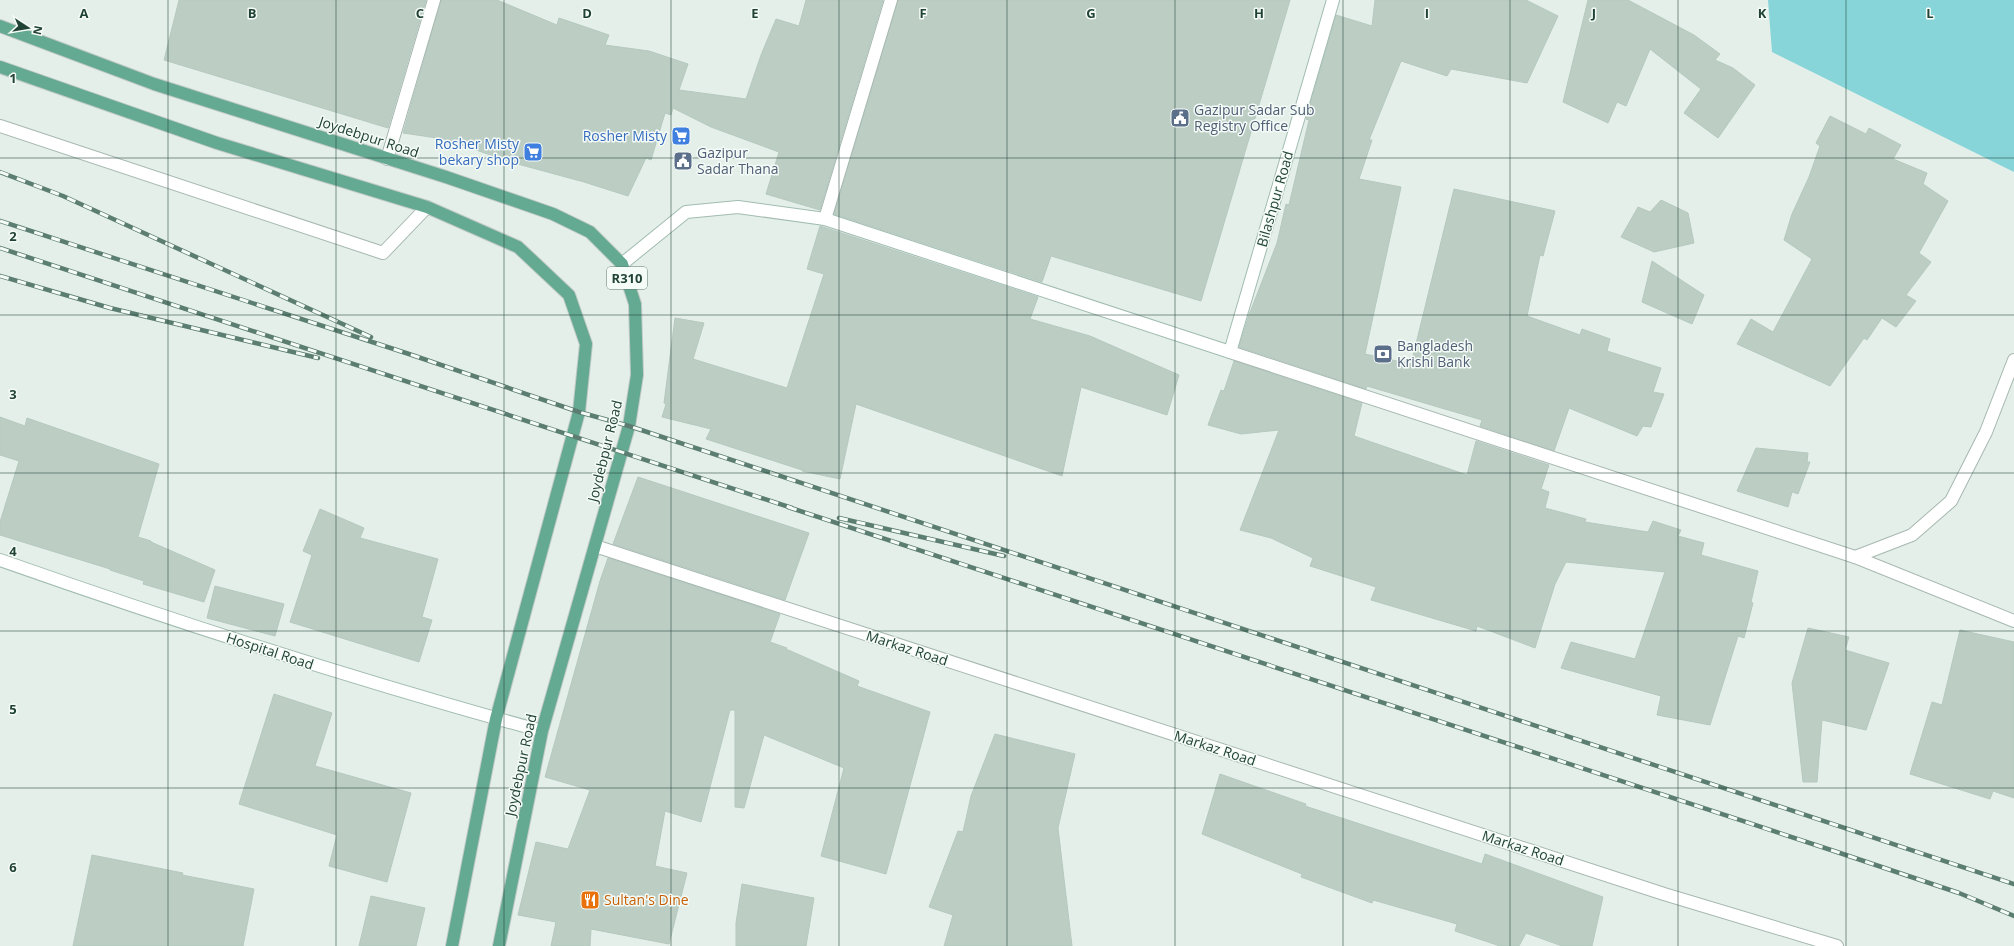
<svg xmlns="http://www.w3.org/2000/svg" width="2014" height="946" viewBox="0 0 2014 946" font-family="'Open Sans',sans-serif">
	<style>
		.water { fill: #87d4d9 }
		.building { fill: #bccdc4; stroke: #b5c9bf }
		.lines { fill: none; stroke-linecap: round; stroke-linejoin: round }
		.service-casing { stroke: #a6b8b0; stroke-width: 14 }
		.minor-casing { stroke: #a6b8b0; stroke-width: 14 }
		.tertiary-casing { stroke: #a6b8b0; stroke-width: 14 }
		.secondary-casing { stroke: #a1bcb0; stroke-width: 14 }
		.primary-casing { stroke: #c1cac7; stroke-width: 14 }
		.service { stroke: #fff; stroke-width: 12 }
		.minor { stroke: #fff; stroke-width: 12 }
		.tertiary { stroke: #fff; stroke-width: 12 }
		.secondary { stroke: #fff; stroke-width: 12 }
		.primary { stroke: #64a991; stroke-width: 12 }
		.rail-casing { stroke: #5c7e72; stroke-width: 4.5 }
		.rail { stroke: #f5fbf7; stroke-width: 3; stroke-dasharray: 9; stroke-linecap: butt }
		.grid { fill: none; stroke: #214336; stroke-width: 1; stroke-opacity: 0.55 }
		.labels { text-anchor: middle; stroke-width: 3; stroke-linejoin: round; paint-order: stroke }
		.shield { fill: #f5fbf7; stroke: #617a70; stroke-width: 1 }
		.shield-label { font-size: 13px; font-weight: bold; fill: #214336 }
		.service-label { font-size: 14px; fill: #4e5e75; stroke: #f5fbf7; text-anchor: start }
		.shop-label { font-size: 14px; fill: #366cbe; stroke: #f5fbf7; text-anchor: end }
		.street-label { font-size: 14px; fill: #214336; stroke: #f5fbf7 }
		.food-label { font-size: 14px; fill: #c56008; stroke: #f5fbf7; text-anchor: start }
		.grid-label { font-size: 13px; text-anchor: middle; font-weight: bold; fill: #214336; stroke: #f5fbf7; stroke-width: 3; stroke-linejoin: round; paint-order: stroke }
	</style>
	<rect width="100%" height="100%" fill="#e4efe9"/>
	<path class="water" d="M 1768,0 L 2014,0 L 2014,172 L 1772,52 Z"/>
	<path class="building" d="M 179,0 L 426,0 L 388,128 L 164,60 Z
		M 441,0 L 497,0 L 557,25 L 559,18 L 609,35 L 605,45 L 649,51 L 688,64 L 679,90 L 746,99 L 761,55 L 776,19 L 799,26 L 806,0 L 883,0 L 820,210 L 766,194 L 779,152 L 711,127 L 673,108 L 671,115 L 665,113 L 651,160 L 646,158 L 628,196 L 584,182 L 514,163 L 444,139 L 403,133 Z
		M 898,0 L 1290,0 L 1201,301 L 1051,256 L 1042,282 L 834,214 Z
		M 1375,0 L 1526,0 L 1558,16 L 1527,83 L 1451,69 L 1447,76 L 1401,61 L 1369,140 L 1372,140 L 1359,179 L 1401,187 L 1365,354 L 1411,364 L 1454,189 L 1555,211 L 1543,256 L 1540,255 L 1527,316 L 1580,335 L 1582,329 L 1610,339 L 1607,351 L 1661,368 L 1653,392 L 1664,394 L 1651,427 L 1643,426 L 1637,436 L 1569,408 L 1554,451 L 1480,426 L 1482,420 L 1367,386 L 1366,389 L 1239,347 L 1249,315 L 1277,243 L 1286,204 L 1289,205 L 1309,120 L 1306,119 L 1307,115 L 1336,15 L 1372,26 Z
		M 1588,0 L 1628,0 L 1694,35 L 1720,54 L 1715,60 L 1733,68 L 1755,85 L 1718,138 L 1684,113 L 1701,89 L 1650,49 L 1626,106 L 1617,102 L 1608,123 L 1563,102 Z
		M 1830,116 L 1866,134 L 1869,128 L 1901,145 L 1893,159 L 1927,173 L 1923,184 L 1948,201 L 1919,253 L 1931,262 L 1906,295 L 1916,301 L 1896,327 L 1882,318 L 1867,340 L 1864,338 L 1830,386 L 1737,344 L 1751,319 L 1773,332 L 1812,259 L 1784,240 L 1792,214 L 1809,177 L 1820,146 L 1816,143 Z
		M 1661,200 L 1688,213 L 1694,243 L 1654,252 L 1621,237 L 1638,207 L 1650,212 Z
		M 820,226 L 1038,297 L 1030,319 L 1090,336 L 1179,375 L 1167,415 L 1081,387 L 1062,476 L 856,404 L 840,479 L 802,471 L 802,470 L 706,439 L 711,429 L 662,417 L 666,404 L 664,403 L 675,318 L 704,323 L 693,359 L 787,388 L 824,274 L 807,269 Z
		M 1652,261 L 1704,295 L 1692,324 L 1642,302 Z
		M 1234,361 L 1362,403 L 1354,436 L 1467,475 L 1476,441 L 1549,465 L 1541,489 L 1549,492 L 1545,508 L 1586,519 L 1585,522 L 1648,532 L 1653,521 L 1681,530 L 1678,536 L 1704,543 L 1701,555 L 1758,571 L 1751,602 L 1753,603 L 1744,638 L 1738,636 L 1710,725 L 1657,715 L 1661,696 L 1561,668 L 1571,642 L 1635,659 L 1665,572 L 1566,562 L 1555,584 L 1535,648 L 1477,626 L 1476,631 L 1371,600 L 1376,587 L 1310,566 L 1313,558 L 1271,538 L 1240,530 L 1279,430 L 1241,434 L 1208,425 L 1221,390 L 1224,391 Z
		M 0,417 L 25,426 L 27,418 L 159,464 L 138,537 L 151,541 L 151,542 L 215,570 L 204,602 L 143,584 L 144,581 L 110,570 L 110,569 L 0,535 L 0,522 L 19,461 L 0,455 Z
		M 1756,448 L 1808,453 L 1807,462 L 1810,462 L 1798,494 L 1792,492 L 1788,507 L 1737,491 Z
		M 638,477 L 809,533 L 785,600 L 613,544 Z
		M 320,509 L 364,528 L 360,538 L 438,559 L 422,617 L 432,620 L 419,662 L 290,622 L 312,555 L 303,551 Z
		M 608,558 L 780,614 L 770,642 L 787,648 L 786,649 L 859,681 L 857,686 L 930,712 L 886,874 L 821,856 L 844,768 L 764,735 L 744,808 L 735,807 L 735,710 L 730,710 L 701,822 L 665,811 L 655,866 L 687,873 L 669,944 L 591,929 L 590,946 L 551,946 L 556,922 L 518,915 L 536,842 L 568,849 L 590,790 L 545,777 L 600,581 Z
		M 215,586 L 284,604 L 275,636 L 207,618 Z
		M 1808,628 L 1849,637 L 1845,650 L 1889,663 L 1866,730 L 1822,720 L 1817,782 L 1803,782 L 1792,683 Z
		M 1960,630 L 2014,642 L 2014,798 L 1993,791 L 1990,799 L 1910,774 L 1932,702 L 1942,705 Z
		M 274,694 L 332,713 L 315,766 L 411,793 L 387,882 L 329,866 L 337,835 L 239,804 Z
		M 995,734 L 1075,754 L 1058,828 L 1072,946 L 944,946 L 953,915 L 929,907 L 958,831 L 963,832 L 971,796 Z
		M 1220,774 L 1306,804 L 1305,806 L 1482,864 L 1485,854 L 1603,897 L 1592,946 L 1562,946 L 1526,933 L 1519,946 L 1500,946 L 1455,931 L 1457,924 L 1373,900 L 1372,903 L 1301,877 L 1302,874 L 1202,834 Z
		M 92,855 L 183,873 L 182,875 L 254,889 L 243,946 L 73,946 Z
		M 742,884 L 814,898 L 806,946 L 736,946 L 736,923 Z
		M 371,896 L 425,908 L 416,946 L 359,946 Z"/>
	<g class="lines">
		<g class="service-casing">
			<path id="service" d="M 0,126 L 383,253 L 427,207
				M 1855,557 L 1912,535 L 1951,501 L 1986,432 L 2014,360"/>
		</g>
		<g class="minor-casing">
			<path id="minor" d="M 387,159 L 434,0
				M 825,219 L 891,0
				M 1230,352 L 1855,557 L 2014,621"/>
		</g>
		<g class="tertiary-casing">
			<path id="tertiary" d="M 595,546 L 1664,894 L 1837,946"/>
		</g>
		<g class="secondary-casing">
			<path id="secondary" d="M 622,264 L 686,212 L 738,207 L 825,219 L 1230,352 L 1333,0
				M 0,560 C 179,623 359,681 542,731"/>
		</g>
		<g class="primary-casing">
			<path id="primary" d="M 0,26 L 154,84 L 446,177 L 553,214 L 590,232 L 622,264 L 635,304 L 637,375 L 629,426 L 542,731 L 499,946
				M 0,67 L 217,143 L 427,207 L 518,247 L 569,295 L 586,344 L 579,412 L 496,719 L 452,946"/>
		</g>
		<use href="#service" class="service"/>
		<use href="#minor" class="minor"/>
		<use href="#tertiary" class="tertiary"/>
		<use href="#secondary" class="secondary"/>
		<use href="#primary" class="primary"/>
		<g class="rail-casing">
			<path id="rail" d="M 0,172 L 63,196 L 371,337
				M 0,221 L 409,354 L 579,412 L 629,426 L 2014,884
				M 0,248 L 792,508
				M 0,276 L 110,308 L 318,358
				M 788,507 L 1831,850 L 1959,893 L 2014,916
				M 839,518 L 1004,556"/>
		</g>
		<use href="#rail" class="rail"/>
	</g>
	<path class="grid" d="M 168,0 L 168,946M 336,0 L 336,946M 504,0 L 504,946M 671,0 L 671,946M 839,0 L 839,946M 1007,0 L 1007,946M 1175,0 L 1175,946M 1343,0 L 1343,946M 1510,0 L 1510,946M 1678,0 L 1678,946M 1846,0 L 1846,946M 0,158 L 2014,158M 0,315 L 2014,315M 0,473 L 2014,473M 0,631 L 2014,631M 0,788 L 2014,788"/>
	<defs>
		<g id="civic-square" transform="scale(1)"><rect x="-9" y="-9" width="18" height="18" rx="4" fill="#5c6f8a" stroke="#f5fbf7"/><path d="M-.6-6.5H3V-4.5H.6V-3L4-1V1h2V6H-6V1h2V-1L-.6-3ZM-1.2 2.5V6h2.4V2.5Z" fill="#fff"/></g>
		<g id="supermarket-square" transform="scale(1)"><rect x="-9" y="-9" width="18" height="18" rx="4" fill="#3f7fe0" stroke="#f5fbf7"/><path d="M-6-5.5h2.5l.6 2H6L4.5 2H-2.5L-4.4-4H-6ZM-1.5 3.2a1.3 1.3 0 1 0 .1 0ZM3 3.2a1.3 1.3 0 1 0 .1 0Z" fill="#fff"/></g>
		<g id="bank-square" transform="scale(1)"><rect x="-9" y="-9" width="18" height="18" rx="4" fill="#5c6f8a" stroke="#f5fbf7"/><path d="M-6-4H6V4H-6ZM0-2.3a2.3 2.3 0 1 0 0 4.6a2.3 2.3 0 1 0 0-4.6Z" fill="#fff"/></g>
		<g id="restaurant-square" transform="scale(1)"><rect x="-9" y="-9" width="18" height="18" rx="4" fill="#e8710a" stroke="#f5fbf7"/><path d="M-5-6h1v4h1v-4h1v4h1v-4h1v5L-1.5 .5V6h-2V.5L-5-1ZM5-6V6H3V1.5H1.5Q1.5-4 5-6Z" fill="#fff"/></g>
	</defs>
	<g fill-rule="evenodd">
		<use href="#civic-square" x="1180" y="118"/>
		<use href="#supermarket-square" x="681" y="136"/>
		<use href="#supermarket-square" x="533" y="152"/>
		<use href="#civic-square" x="683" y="161"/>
		<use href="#bank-square" x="1383" y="354"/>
		<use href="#restaurant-square" x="590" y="900"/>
	</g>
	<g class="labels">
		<rect class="shield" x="607" y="267" width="40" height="22" rx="3"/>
		<g class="shield-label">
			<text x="627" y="283">R310</text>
		</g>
		<g class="service-label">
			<text x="1194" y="115">Gazipur Sadar Sub<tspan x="1194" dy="16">Registry Office</tspan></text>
			<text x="697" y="158">Gazipur<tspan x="697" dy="16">Sadar Thana</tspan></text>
			<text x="1397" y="351">Bangladesh<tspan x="1397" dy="16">Krishi Bank</tspan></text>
		</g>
		<g class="shop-label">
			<text x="667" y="141">Rosher Misty</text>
			<text x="519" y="149">Rosher Misty<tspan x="519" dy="16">bekary shop</tspan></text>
		</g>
		<g class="street-label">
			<text transform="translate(369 137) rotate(18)" y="5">Joydebpur Road</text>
			<text transform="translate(1275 199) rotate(-74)" y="5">Bilashpur Road</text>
			<text transform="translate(605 451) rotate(-76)" y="5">Joydebpur Road</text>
			<text transform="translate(907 648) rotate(18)" y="5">Markaz Road</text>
			<text transform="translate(270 651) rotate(18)" y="5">Hospital Road</text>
			<text transform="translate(1215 748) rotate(18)" y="5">Markaz Road</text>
			<text transform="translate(521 765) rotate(-78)" y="5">Joydebpur Road</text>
			<text transform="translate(1523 848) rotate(18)" y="5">Markaz Road</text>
		</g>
		<g class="food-label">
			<text x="604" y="905">Sultan's Dine</text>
		</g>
	</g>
	<g class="grid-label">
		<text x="84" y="18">A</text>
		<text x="252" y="18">B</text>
		<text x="420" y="18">C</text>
		<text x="587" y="18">D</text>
		<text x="755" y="18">E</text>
		<text x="923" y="18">F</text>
		<text x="1091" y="18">G</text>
		<text x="1259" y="18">H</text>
		<text x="1427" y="18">I</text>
		<text x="1594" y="18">J</text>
		<text x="1762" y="18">K</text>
		<text x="1930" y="18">L</text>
		<text x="13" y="83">1</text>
		<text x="13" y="241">2</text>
		<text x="13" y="399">3</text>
		<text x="13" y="556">4</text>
		<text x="13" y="714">5</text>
		<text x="13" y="872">6</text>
	</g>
	<g transform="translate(28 28) rotate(102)" stroke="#f5fbf7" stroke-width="3" paint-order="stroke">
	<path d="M0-3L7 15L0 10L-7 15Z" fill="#214336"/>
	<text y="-6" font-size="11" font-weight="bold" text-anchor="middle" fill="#214336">N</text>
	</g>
</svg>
